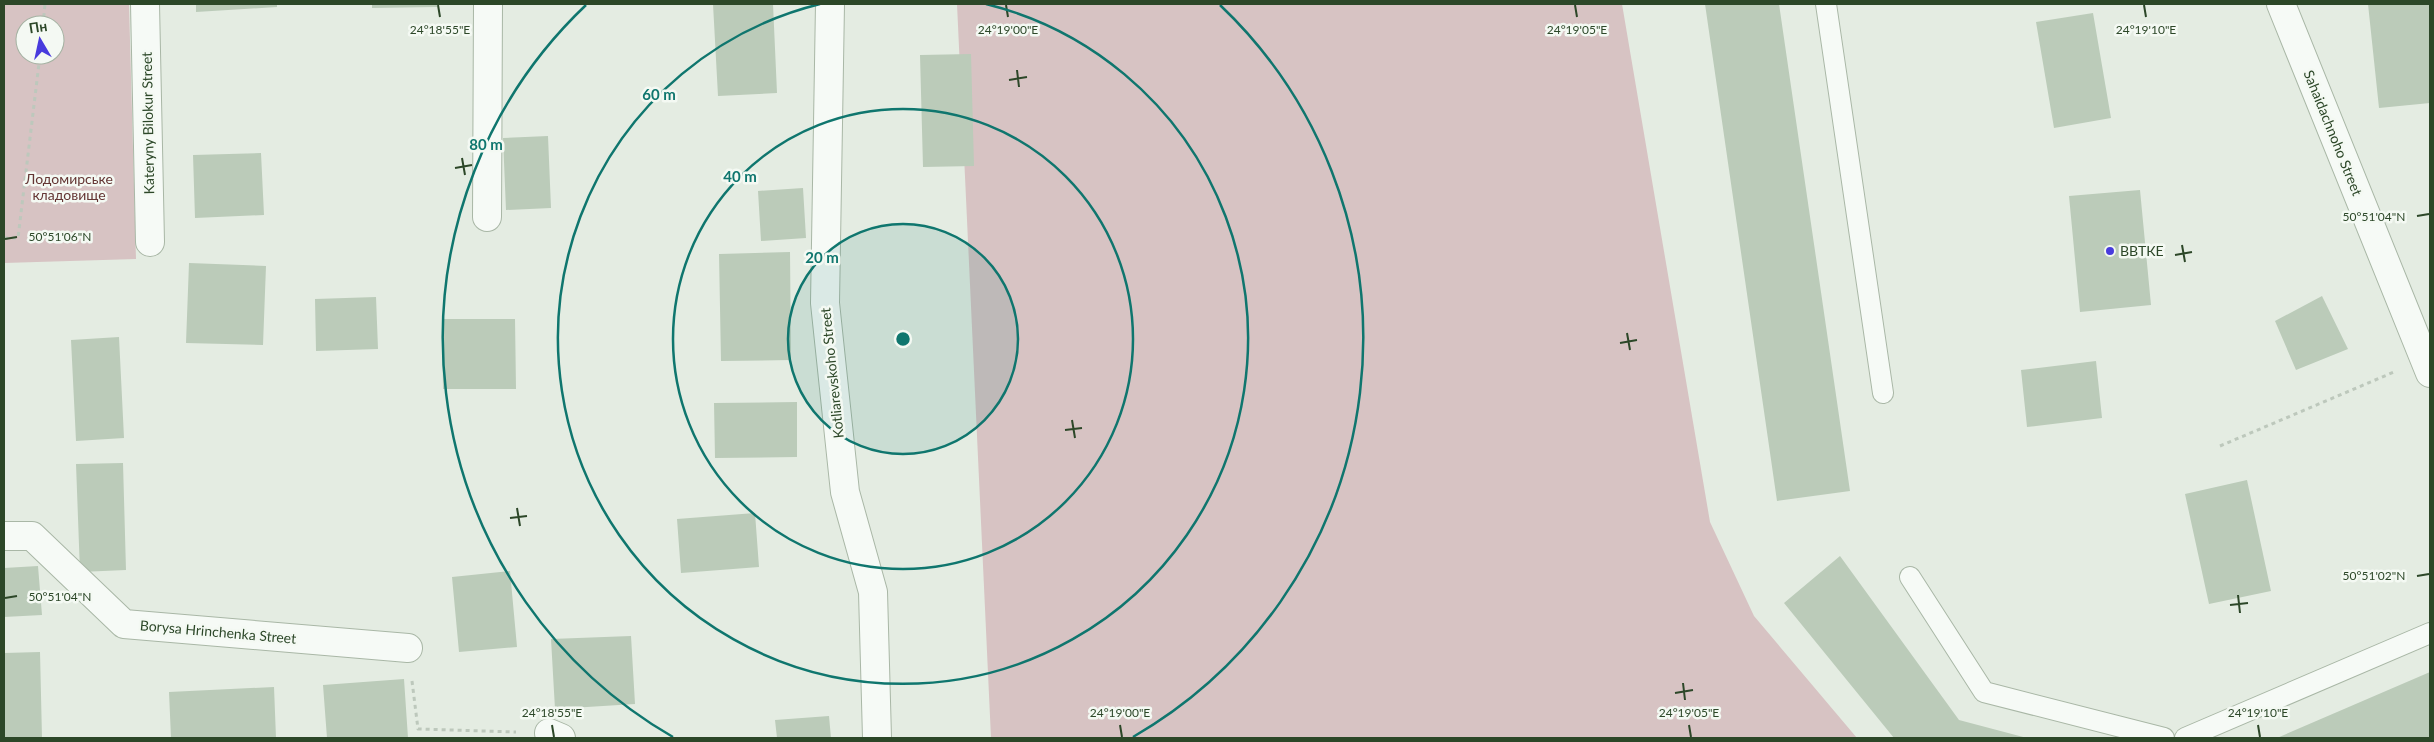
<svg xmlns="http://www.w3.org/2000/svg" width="2434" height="742" viewBox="0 0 2434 742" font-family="Lato,sans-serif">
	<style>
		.green { fill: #d7c3c3; fill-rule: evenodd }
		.building { fill: #bbcbb9 }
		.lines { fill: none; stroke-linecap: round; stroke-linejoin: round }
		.lane-casing { stroke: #a9b7a6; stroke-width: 22 }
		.street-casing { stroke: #a9b7a6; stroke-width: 30 }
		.path { stroke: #bdc8bc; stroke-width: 3; stroke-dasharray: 4 4; stroke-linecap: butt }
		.lane { stroke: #f6faf6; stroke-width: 20 }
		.street { stroke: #f6faf6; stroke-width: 28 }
		.ticks { fill: none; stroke: #2c4728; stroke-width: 2 }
		.ring { fill: none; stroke: #0f766e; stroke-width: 2.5 }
		.poi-dot { fill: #483bdd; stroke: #f4f9f3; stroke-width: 2 }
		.labels { text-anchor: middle; stroke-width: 5; stroke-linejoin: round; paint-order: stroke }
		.street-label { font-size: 14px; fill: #2c4728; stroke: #f4f9f3 }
		.park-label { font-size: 14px; fill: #643634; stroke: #f4f9f3 }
		.poi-label { font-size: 14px; fill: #2c4728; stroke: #f4f9f3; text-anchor: start }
		.ticks-label { font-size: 12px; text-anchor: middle; fill: #2c4728; stroke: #f4f9f3; stroke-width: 5; stroke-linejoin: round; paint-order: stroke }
		.centre { fill: #0f766e; stroke: #f4f9f3; stroke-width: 2.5 }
		.ring-label { font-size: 15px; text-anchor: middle; font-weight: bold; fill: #0f766e; stroke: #f4f9f3; stroke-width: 5; stroke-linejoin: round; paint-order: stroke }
	</style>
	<rect width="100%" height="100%" fill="#e4ece2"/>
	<path class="green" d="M 4,4 L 129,4 L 136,259 L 4,263 ZM 25,25 L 55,25 L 55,55 L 25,55 Z
		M 957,4 L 1622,4 L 1710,522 L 1754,616 L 1857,738 L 991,738 Z"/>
	<path class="building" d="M 196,4 L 277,4 L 277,7 L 196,12 Z
		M 372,4 L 437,4 L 437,7 L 372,8 Z
		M 713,4 L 773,4 L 777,93 L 718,96 Z
		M 1705,4 L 1779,4 L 1850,491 L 1777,501 Z
		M 2368,4 L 2430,4 L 2430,103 L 2379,108 Z
		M 2093,13 L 2111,118 L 2054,128 L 2036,22 Z
		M 971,54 L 974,166 L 923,167 L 920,55 Z
		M 548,136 L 551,208 L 506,210 L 503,138 Z
		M 261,153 L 264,215 L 195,218 L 193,155 Z
		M 803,188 L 806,238 L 761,241 L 758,191 Z
		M 2140,190 L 2151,305 L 2080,312 L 2069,196 Z
		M 790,252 L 791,360 L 721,361 L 719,254 Z
		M 189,263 L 266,266 L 263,345 L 186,343 Z
		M 2322,296 L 2348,349 L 2296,370 L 2275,321 Z
		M 376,297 L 378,349 L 316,351 L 315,299 Z
		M 442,319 L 515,319 L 516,389 L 443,389 Z
		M 119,337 L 124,438 L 76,441 L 71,340 Z
		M 2096,361 L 2102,418 L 2027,427 L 2021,370 Z
		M 797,402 L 797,457 L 715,458 L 714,403 Z
		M 123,463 L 126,570 L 80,572 L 76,464 Z
		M 2247,480 L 2271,591 L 2209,604 L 2185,494 Z
		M 755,513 L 759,567 L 681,573 L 677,519 Z
		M 1840,556 L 1959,720 L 2027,738 L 1894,738 L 1784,603 Z
		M 38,566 L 42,615 L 4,617 L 4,568 Z
		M 510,571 L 517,647 L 459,652 L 452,577 Z
		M 631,636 L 635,704 L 555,709 L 551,639 Z
		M 40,652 L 42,738 L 4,738 L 4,653 Z
		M 2430,672 L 2430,738 L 2277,738 Z
		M 404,679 L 408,738 L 327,738 L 323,685 Z
		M 274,687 L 276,738 L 171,738 L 169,692 Z
		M 829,716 L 831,738 L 777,738 L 775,720 Z"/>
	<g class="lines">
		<g class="lane-casing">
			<path id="lane" d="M 1826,4 L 1883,393
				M 1910,577 L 1984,692 L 2164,738
				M 2185,738 L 2430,633"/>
		</g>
		<g class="street-casing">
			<path id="street" d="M 145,4 L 150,242
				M 830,4 L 825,303 L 845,492 L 873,592 L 877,738
				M 2281,4 L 2430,373
				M 487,217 L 488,4
				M 4,536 L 32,536 L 124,624 L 408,648
				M 549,733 L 561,738"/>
		</g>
		<path class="path" d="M 43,25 L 45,4
			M 4,238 L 18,238 L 40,55
			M 2220,446 L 2394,372
			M 412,681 L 418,729 L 516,732"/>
		<use href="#lane" class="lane"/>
		<use href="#street" class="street"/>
	</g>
	<path class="ticks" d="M 438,5 L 440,17M 1006,5 L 1008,17M 1575,5 L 1577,17M 2144,5 L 2146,17M 1017,70 L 1019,87M 1009,80 L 1027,77M 462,158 L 465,175M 455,168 L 472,165M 2417,216 L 2429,214M 5,239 L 17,237M 2182,245 L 2185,262M 2175,255 L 2192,252M 1627,333 L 1630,350M 1620,343 L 1637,340M 1072,420 L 1075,438M 1065,430 L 1082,428M 517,508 L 520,526M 510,518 L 527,516M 2417,576 L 2429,574M 2238,595 L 2240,613M 5,598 L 17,596M 2230,605 L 2248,603M 1683,683 L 1685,700M 1675,693 L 1693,690M 552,725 L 554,737M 1120,725 L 1122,737M 1689,725 L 1691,737M 2258,725 L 2260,737"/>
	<circle cx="903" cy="339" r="115" fill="#0f766e" fill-opacity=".12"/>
	<g class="ring">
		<circle cx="903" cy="339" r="115"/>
		<circle cx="903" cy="339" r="230"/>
		<path d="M986 4A345 345 0 1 1 820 4"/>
		<path d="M673 737A460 460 0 0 1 586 5M1220 5A460 460 0 0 1 1133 737"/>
	</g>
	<circle class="poi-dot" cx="2110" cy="251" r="5"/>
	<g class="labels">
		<g class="street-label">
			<text transform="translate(148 123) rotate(-91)" y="5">Kateryny Bilokur Street</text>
			<text transform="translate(2333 133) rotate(68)" y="5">Sahaidachnoho Street</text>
			<text transform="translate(832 373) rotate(-96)" y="5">Kotliarevskoho Street</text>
			<text transform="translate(218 632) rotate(5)" y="5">Borysa Hrinchenka Street</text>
		</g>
		<g class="park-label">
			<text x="69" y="184">Лодомирське<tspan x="69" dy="16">кладовище</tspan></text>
		</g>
		<g class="poi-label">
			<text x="2120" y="256">ВВТКЕ</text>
		</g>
	</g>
	<g class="ticks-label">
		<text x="440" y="34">24°18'55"E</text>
		<text x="1008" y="34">24°19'00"E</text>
		<text x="1577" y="34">24°19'05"E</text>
		<text x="2146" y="34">24°19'10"E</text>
		<text x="2374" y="221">50°51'04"N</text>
		<text x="60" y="241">50°51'06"N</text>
		<text x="2374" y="580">50°51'02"N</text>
		<text x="60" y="601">50°51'04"N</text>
		<text x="552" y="717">24°18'55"E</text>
		<text x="1120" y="717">24°19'00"E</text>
		<text x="1689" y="717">24°19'05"E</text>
		<text x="2258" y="717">24°19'10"E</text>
	</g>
	<circle cx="903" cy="339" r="8" class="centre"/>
	<g class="ring-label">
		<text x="659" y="100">60 m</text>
		<text x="486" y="150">80 m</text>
		<text x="740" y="182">40 m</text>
		<text x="822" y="263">20 m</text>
	</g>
	<rect width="2434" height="742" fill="none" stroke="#2c4728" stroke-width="10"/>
	<g transform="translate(40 40) rotate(351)"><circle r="24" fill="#f4f9f3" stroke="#a4b2a2"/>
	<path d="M0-4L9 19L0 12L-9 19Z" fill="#483bdd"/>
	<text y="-8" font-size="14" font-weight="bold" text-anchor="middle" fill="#2c4728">Пн</text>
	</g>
</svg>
